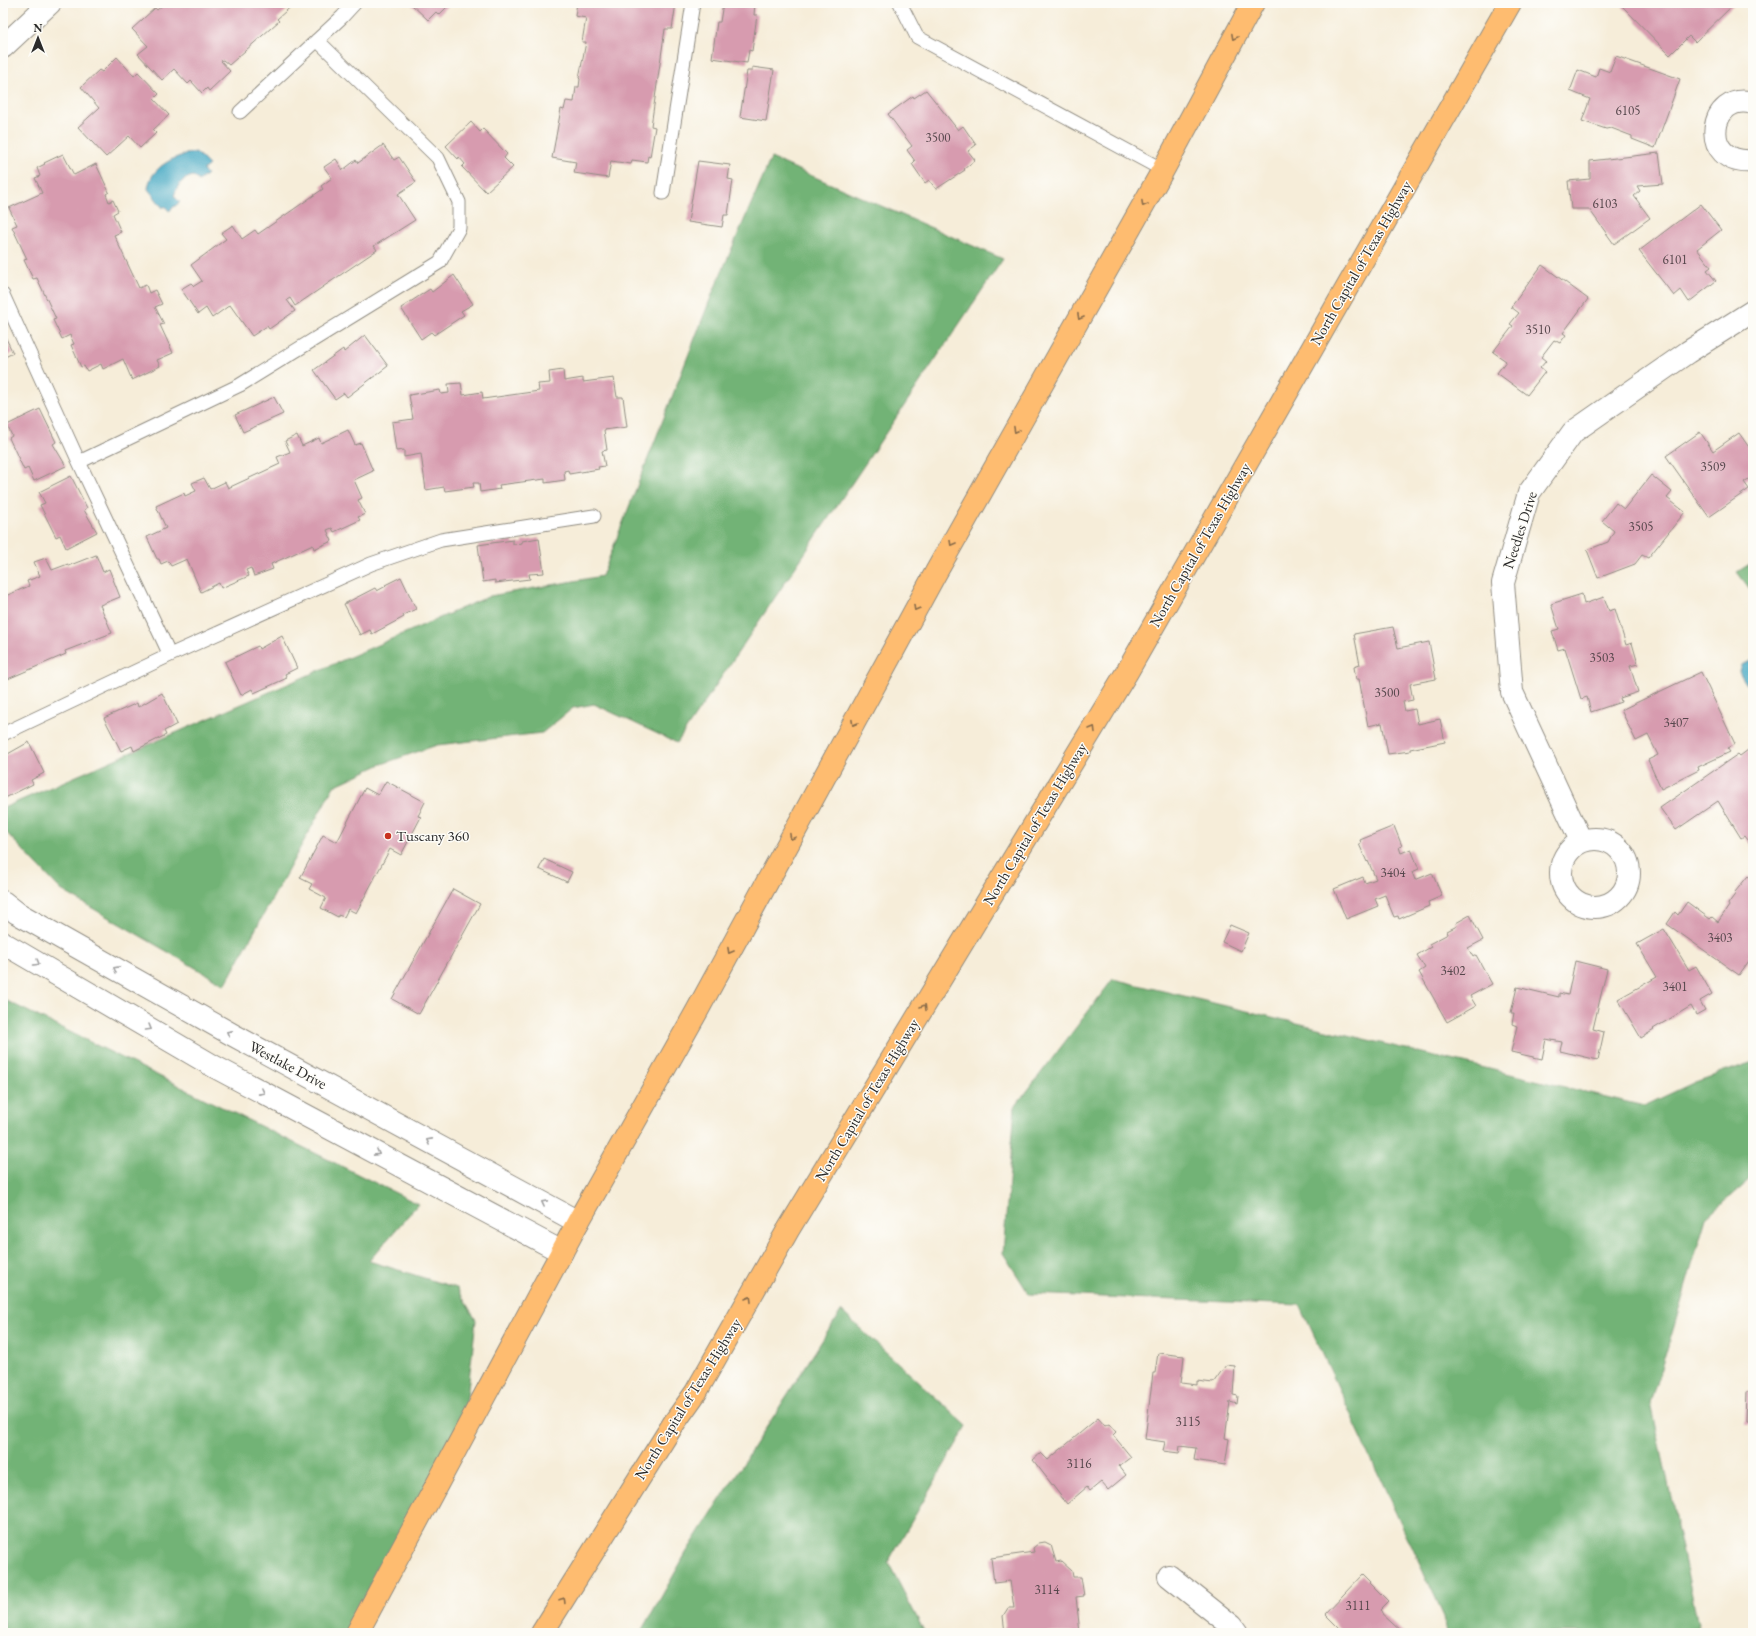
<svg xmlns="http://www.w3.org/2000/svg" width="1756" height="1636" viewBox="0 0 1756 1636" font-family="'EB Garamond',serif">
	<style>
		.forest { fill: #72b376; stroke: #4e6f50 }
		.water { fill: #43a7c3; stroke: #376977 }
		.building { fill: #d79baf }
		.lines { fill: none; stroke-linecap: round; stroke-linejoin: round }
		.lane-casing { stroke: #908c82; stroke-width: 15 }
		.street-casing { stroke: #908c82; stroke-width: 24 }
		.highway-casing { stroke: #908c82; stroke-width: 24 }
		.lane { stroke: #fff; stroke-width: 13 }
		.street { stroke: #fff; stroke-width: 22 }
		.highway { stroke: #febc70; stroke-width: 22 }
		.oneway { stroke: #8a6c4a }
		.oneway2 { stroke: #a0a0a0 }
		.poi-dot { fill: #c8321e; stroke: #fdfcf7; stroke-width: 1.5 }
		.labels { text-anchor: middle; stroke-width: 3; stroke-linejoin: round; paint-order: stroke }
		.number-label { font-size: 13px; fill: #56474c }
		.street-label { font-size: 15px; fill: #2b2b2b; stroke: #fdfcf7 }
		.poi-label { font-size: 15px; fill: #2b2b2b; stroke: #fdfcf7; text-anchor: start }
	</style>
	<rect width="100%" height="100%" fill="#fdfcf7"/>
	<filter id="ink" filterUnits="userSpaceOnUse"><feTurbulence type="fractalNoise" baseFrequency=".025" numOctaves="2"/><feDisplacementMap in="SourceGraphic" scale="8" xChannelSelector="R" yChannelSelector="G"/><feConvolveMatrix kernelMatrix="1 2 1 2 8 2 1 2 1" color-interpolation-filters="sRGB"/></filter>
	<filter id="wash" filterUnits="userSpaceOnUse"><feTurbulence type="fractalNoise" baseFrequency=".012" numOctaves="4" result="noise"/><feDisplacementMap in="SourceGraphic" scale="16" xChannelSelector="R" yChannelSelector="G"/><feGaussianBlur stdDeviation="0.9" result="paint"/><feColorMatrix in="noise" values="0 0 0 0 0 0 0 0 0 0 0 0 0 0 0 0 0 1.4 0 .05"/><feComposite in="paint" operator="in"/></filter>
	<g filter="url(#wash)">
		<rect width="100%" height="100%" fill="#f6edd9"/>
		<path class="forest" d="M 771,158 L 1003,259 L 677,743 L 594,704 L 573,708 L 542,733 L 437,745 L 379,765 L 334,786 L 225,985 L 61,890 L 3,829 L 3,808 L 490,596 L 602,576 L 713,292 Z
			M 1753,562 L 1753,593 L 1737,572 Z
			M 1113,979 L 1644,1106 L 1695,1082 L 1753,1062 L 1753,1176 L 1706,1218 L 1651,1403 L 1700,1633 L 1447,1633 L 1444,1616 L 1300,1305 L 1029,1294 L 1003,1253 L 1015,1107 Z
			M 3,997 L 7,1001 L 418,1204 L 369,1261 L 457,1288 L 476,1320 L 465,1415 L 346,1633 L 3,1633 Z
			M 841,1311 L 967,1426 L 888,1562 L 925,1633 L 641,1633 L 686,1553 Z"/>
		<path class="water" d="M 196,152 L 209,165 L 203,170 L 207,174 L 199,181 L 193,176 C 182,179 178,184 174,196 L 180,202 L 169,211 L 165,206 L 163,208 L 148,189 C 150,166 177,155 196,152 Z
			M 1751,661 L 1753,661 L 1753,704 L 1751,703 L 1749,688 L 1739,672 L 1741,665 Z"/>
		<g id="blocks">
			<path class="building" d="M 165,3 L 295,3 L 277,19 L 279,21 L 229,65 L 223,60 L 221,61 L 230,71 L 209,91 L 207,88 L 202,93 L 191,81 L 188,84 L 174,69 L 162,80 L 138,54 L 148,46 L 132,29 L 155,8 L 157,10 Z
				M 410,3 L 451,3 L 439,15 L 436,12 L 428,20 Z
				M 577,3 L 676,3 L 672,29 L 665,29 L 651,126 L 655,127 L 650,157 L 648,156 L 647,162 L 632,160 L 631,164 L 611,161 L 608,178 L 574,173 L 576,162 L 552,158 L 561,109 L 564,110 L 566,101 L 574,102 L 576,87 L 579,87 L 580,79 L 579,78 L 586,42 L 582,42 L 586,18 L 575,16 Z
				M 723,3 L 755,3 L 754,15 L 757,15 L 752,51 L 749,50 L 747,63 L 712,58 L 717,22 L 720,22 Z
				M 1625,3 L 1732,3 L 1733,5 L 1695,42 L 1689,36 L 1670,55 L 1622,6 Z
				M 1616,56 L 1680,79 L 1655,148 L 1632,139 L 1632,136 L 1611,128 L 1606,129 L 1582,121 L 1590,99 L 1570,91 L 1578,70 L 1596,77 L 1599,68 L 1610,72 Z
				M 117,57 L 134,76 L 138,72 L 159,94 L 154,99 L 169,115 L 153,130 L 156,133 L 140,148 L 129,136 L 106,157 L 78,127 L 99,108 L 81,87 L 99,70 L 102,72 Z
				M 752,67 L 774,70 L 766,121 L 740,117 L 747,71 L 752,71 Z
				M 926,90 L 958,130 L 963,126 L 976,145 L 968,151 L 975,160 L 964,169 L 965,170 L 936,189 L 929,180 L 925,183 L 912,164 L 915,161 L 907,150 L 912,146 L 888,114 L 913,96 L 914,98 Z
				M 471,122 L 480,132 L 483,129 L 507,154 L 504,158 L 513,167 L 486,192 L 462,167 L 465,164 L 459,157 L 458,159 L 446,146 Z
				M 383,145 L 394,160 L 399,157 L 416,182 L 398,194 L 415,220 L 374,246 L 377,250 L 295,306 L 290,298 L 287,300 L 295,311 L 269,329 L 267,326 L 252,336 L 230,305 L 212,318 L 206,308 L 198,314 L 181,289 L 191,283 L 194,286 L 202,281 L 191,265 L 226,239 L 221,233 L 233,225 L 242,239 L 255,230 L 258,234 L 323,189 L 321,186 L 332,178 L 324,167 L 336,159 L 343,170 L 356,160 L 358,163 Z
				M 1659,153 L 1663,184 L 1637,186 L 1640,191 L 1634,196 L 1650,218 L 1614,244 L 1589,209 L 1571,209 L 1568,181 L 1590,179 L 1590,161 Z
				M 63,154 L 74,175 L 96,164 L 109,192 L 106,194 L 109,202 L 113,200 L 118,211 L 113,214 L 121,232 L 114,235 L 139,288 L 146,285 L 149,293 L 155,290 L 162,304 L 155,307 L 164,324 L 160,325 L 173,353 L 157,360 L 160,366 L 132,380 L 123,359 L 103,369 L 101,364 L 87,371 L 84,366 L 81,367 L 71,345 L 74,344 L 70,335 L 62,339 L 53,320 L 56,319 L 37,278 L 33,279 L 24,260 L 27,259 L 12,227 L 17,225 L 9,208 L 42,193 L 35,178 L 40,176 L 37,168 L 45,164 L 44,163 Z
				M 698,161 L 730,165 L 728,179 L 733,180 L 728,215 L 724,215 L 722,227 L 688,222 Z
				M 1701,204 L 1721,230 L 1697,249 L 1711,267 L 1707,270 L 1716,281 L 1689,302 L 1681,290 L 1674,296 L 1639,251 Z
				M 1542,265 L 1588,299 L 1563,333 L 1566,335 L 1560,343 L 1554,340 L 1541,357 L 1546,361 L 1540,368 L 1545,372 L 1527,395 L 1497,373 L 1506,361 L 1493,352 L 1513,326 L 1510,324 L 1519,313 L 1511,307 Z
				M 454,275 L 473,304 L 461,311 L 464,315 L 434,335 L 431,332 L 421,339 L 401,308 L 430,289 L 432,292 Z
				M 3,332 L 13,353 L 3,358 Z
				M 365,335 L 388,366 L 347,397 L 344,393 L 335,399 L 314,370 L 343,349 L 344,352 Z
				M 563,370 L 564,381 L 583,378 L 583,382 L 614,378 L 617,397 L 623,397 L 627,427 L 604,430 L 607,450 L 602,451 L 605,466 L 598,467 L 599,469 L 569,474 L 568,470 L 564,471 L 565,480 L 545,483 L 545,479 L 499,485 L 500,489 L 480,492 L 479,483 L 473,483 L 474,487 L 445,491 L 444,487 L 426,490 L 421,454 L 404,457 L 404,450 L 396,451 L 392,422 L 413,419 L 409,395 L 440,390 L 441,394 L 449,393 L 448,384 L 461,383 L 463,395 L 482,392 L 483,399 L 539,391 L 538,384 L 550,383 L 549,372 Z
				M 274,397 L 283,414 L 243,432 L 235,415 Z
				M 40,409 L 56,442 L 53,444 L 66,466 L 34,481 L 28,468 L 24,470 L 9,438 L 12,436 L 7,425 Z
				M 348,430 L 355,445 L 361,443 L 373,471 L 354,480 L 362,498 L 358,500 L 365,514 L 358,517 L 360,520 L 334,532 L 332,528 L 327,530 L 332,541 L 314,549 L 313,545 L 271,564 L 273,569 L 254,576 L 251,568 L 246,570 L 249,576 L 221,588 L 219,583 L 201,592 L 187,559 L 171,566 L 168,561 L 161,564 L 159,559 L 157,559 L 147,537 L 166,528 L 156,506 L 184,493 L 185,496 L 196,491 L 192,483 L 204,478 L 210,489 L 225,482 L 228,488 L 280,464 L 277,457 L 290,452 L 285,441 L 297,435 L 302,446 L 319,438 L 321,443 Z
				M 1700,432 L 1713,451 L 1739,433 L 1753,453 L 1753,476 L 1744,482 L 1749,489 L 1709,517 L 1666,456 Z
				M 1651,475 L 1672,492 L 1667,498 L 1685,512 L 1648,558 L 1642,555 L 1635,564 L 1598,578 L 1587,550 L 1608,542 L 1614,531 L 1602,521 L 1616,503 L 1624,509 Z
				M 71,476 L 87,508 L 84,510 L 97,532 L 66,548 L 60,535 L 56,537 L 40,505 L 45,503 L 39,492 Z
				M 539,538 L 544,573 L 529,574 L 530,579 L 495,583 L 495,580 L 483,582 L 478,545 L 513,540 L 513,544 L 522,543 L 522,541 Z
				M 96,555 L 103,572 L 109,569 L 120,597 L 100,605 L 112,633 L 65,651 L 66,654 L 3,681 L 3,597 L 29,586 L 27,581 L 40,576 L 34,562 L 46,558 L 52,570 L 68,564 L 68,566 Z
				M 401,577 L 416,609 L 403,615 L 404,617 L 372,634 L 370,630 L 360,635 L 344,604 L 375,588 L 377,591 L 386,586 L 385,585 Z
				M 1582,594 L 1584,604 L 1604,597 L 1609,611 L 1615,609 L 1626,645 L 1632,643 L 1638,664 L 1630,666 L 1638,692 L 1620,698 L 1621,702 L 1591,712 L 1587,697 L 1581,699 L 1565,648 L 1558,650 L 1552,631 L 1559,629 L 1551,604 Z
				M 1393,627 L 1398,648 L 1429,642 L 1436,679 L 1410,684 L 1413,700 L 1403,702 L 1405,711 L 1415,709 L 1418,724 L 1440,719 L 1445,742 L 1410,749 L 1410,751 L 1388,754 L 1382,723 L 1368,726 L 1359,679 L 1356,679 L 1354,667 L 1360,665 L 1354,634 Z
				M 282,636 L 297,668 L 285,674 L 287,678 L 254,693 L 252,689 L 241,695 L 225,662 L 258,646 L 259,649 Z
				M 1701,672 L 1735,744 L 1727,748 L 1730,752 L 1698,767 L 1699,770 L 1661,789 L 1648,760 L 1658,755 L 1648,735 L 1636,741 L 1621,710 Z
				M 162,693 L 177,724 L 164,731 L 166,735 L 134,751 L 132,746 L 121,751 L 104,718 L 137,703 L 138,707 Z
				M 29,742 L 44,773 L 31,780 L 33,784 L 3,799 L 3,749 L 6,755 Z
				M 1748,750 L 1753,757 L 1753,848 L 1744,836 L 1741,838 L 1718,801 L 1676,830 L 1660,808 L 1738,754 L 1740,756 Z
				M 386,781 L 425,802 L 418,816 L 421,817 L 401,855 L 390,849 L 356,913 L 348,909 L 344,917 L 338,915 L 338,917 L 321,908 L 326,898 L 309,889 L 312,884 L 300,878 L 323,835 L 337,842 L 365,788 L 378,795 Z
				M 1394,826 L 1402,846 L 1399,847 L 1401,853 L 1411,849 L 1419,869 L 1412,872 L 1415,880 L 1432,873 L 1442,896 L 1428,902 L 1429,906 L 1399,919 L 1398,916 L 1394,917 L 1385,895 L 1375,899 L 1378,906 L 1346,919 L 1334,889 L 1363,877 L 1365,883 L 1376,879 L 1368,861 L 1367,862 L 1359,844 L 1361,843 L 1360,840 Z
				M 544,859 L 572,872 L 567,882 L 539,869 Z
				M 1748,876 L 1753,880 L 1753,951 L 1749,957 L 1751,958 L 1739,975 L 1667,924 L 1675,912 L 1678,915 L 1687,902 L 1710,919 L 1712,917 L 1718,922 L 1729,906 L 1728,904 L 1736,893 L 1735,892 Z
				M 453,889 L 480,904 L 419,1014 L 392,999 Z
				M 1470,915 L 1483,940 L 1468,948 L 1473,957 L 1476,955 L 1492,984 L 1470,996 L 1476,1006 L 1447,1022 L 1419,972 L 1425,968 L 1417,955 L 1431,947 L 1429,944 L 1448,934 L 1447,931 L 1457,926 L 1456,923 Z
				M 1230,925 L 1249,933 L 1241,951 L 1222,942 Z
				M 1664,929 L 1689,970 L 1696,966 L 1712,994 L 1700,1001 L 1705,1010 L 1696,1015 L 1691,1006 L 1653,1029 L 1654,1030 L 1641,1038 L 1618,999 L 1657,977 L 1637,944 Z
				M 1575,961 L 1607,969 L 1593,1029 L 1604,1032 L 1598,1060 L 1560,1051 L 1562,1042 L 1546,1039 L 1542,1059 L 1511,1052 L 1517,1026 L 1512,1024 L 1514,1013 L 1511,1013 L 1517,987 L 1559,997 L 1559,993 L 1568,995 Z
				M 1158,1353 L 1184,1356 L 1181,1383 L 1197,1385 L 1197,1381 L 1213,1383 L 1226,1365 L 1235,1366 L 1233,1395 L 1238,1396 L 1237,1404 L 1230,1402 L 1225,1438 L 1229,1439 L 1225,1465 L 1194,1460 L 1196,1448 L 1180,1446 L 1179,1453 L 1163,1451 L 1165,1442 L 1145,1439 L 1153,1373 L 1155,1373 Z
				M 1746,1391 L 1753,1391 L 1753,1424 L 1745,1424 Z
				M 1098,1418 L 1105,1426 L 1109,1424 L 1116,1432 L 1113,1435 L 1131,1457 L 1119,1466 L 1126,1475 L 1108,1490 L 1101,1482 L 1090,1491 L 1087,1487 L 1067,1504 L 1033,1460 L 1041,1453 L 1048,1460 Z
				M 1045,1542 L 1051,1545 L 1056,1562 L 1061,1561 L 1072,1571 L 1073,1577 L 1081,1577 L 1084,1596 L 1076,1597 L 1080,1633 L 1005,1633 L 1003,1616 L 1008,1608 L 1014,1608 L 1010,1581 L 994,1583 L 991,1558 L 1034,1552 L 1033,1548 L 1039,1543 Z
				M 1362,1575 L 1388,1601 L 1379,1610 L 1404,1633 L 1344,1633 L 1325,1614 Z"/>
		</g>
	</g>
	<g filter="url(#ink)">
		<use href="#blocks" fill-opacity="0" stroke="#908c82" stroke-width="1"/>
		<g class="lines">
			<g class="lane-casing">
				<path id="lane" d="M 900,3 L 917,37 L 1163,170
					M 240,112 L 342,17 L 355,3
					M 663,193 L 693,3
					M 3,295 L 79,462 L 170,655
					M 79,462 L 240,385 L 440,262 L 459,228 L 459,202 L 438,158 L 317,40
					M 3,734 L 170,655 L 371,564 L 441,540 L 594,516"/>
			</g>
			<g class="street-casing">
				<path id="street" d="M 3,47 L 50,3
					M 1753,103 C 1709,90 1697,166 1753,161
					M1561 873a34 34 0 1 1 68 0a34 34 0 1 1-68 0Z
					M 1581,841 L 1512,692 L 1503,583 L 1529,493 L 1573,432 L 1688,352 L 1753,311
					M 3,902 L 17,913 L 233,1035 L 578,1222
					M 3,943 L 215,1067 L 562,1252
					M 1169,1576 L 1232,1626 L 1237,1633"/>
			</g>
			<g class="highway-casing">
				<path id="highway" d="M 357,1633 L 578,1222 L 697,1011 L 935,574 L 1163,170 L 1253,3
					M 542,1633 L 674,1423 L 696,1392 L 788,1230 L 1127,672 L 1510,3"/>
			</g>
			<use href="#lane" class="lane"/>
			<use href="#street" class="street"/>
			<use href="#highway" class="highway"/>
		</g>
		<defs><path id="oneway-chevron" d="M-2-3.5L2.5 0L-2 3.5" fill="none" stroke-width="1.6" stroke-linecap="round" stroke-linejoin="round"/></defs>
		<g class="oneway">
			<use href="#oneway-chevron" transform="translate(1234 37) rotate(118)"/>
			<use href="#oneway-chevron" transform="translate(1144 204) rotate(119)"/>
			<use href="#oneway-chevron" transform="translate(1080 317) rotate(119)"/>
			<use href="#oneway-chevron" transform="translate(1016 430) rotate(119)"/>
			<use href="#oneway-chevron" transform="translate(952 543) rotate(119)"/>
			<use href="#oneway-chevron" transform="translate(916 608) rotate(119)"/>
			<use href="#oneway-chevron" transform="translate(854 723) rotate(119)"/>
			<use href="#oneway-chevron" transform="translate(1093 729) rotate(-59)"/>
			<use href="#oneway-chevron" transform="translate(792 837) rotate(119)"/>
			<use href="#oneway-chevron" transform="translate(730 951) rotate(119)"/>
			<use href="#oneway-chevron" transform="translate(924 1007) rotate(-59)"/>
			<use href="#oneway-chevron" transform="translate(749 1299) rotate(-60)"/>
			<use href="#oneway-chevron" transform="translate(563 1600) rotate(-58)"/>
		</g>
		<g class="oneway2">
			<use href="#oneway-chevron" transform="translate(37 963) rotate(30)"/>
			<use href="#oneway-chevron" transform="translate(116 969) rotate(-151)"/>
			<use href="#oneway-chevron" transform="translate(149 1028) rotate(30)"/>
			<use href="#oneway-chevron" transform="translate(229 1033) rotate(-151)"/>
			<use href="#oneway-chevron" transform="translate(262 1092) rotate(28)"/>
			<use href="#oneway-chevron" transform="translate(429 1141) rotate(-152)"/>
			<use href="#oneway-chevron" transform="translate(377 1153) rotate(28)"/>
			<use href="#oneway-chevron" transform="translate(544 1203) rotate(-152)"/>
		</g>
	</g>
	<circle class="poi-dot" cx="388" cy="836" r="4"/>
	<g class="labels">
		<g class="number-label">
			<text x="1628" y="115">6105</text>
			<text x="938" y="142">3500</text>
			<text x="1605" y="208">6103</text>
			<text x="1675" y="264">6101</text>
			<text x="1538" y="334">3510</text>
			<text x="1713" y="471">3509</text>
			<text x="1641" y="531">3505</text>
			<text x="1602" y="662">3503</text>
			<text x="1387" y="697">3500</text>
			<text x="1676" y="727">3407</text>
			<text x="1393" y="877">3404</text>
			<text x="1720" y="942">3403</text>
			<text x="1453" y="975">3402</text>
			<text x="1675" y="991">3401</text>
			<text x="1188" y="1426">3115</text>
			<text x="1079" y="1468">3116</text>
			<text x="1047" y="1594">3114</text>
			<text x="1358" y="1610">3111</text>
		</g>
		<g class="street-label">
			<text transform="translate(1361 263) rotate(-60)" y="5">North Capital of Texas Highway</text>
			<text transform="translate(1520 530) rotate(-72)" y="5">Needles Drive</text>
			<text transform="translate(1200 545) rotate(-60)" y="5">North Capital of Texas Highway</text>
			<text transform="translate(1035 824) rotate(-59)" y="5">North Capital of Texas Highway</text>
			<text transform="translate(288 1065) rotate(28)" y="5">Westlake Drive</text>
			<text transform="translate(867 1100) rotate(-59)" y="5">North Capital of Texas Highway</text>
			<text transform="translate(688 1399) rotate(-58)" y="5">North Capital of Texas Highway</text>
		</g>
		<g class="poi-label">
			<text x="396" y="841">Tuscany 360</text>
		</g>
	</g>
	<rect width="1756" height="1636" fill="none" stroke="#fdfcf7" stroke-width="16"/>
	<g transform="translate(38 38)" stroke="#fdfcf7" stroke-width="3" paint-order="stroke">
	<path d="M0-3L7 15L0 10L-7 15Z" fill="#2b2b2b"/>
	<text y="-6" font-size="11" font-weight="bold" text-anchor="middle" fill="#2b2b2b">N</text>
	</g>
</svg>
